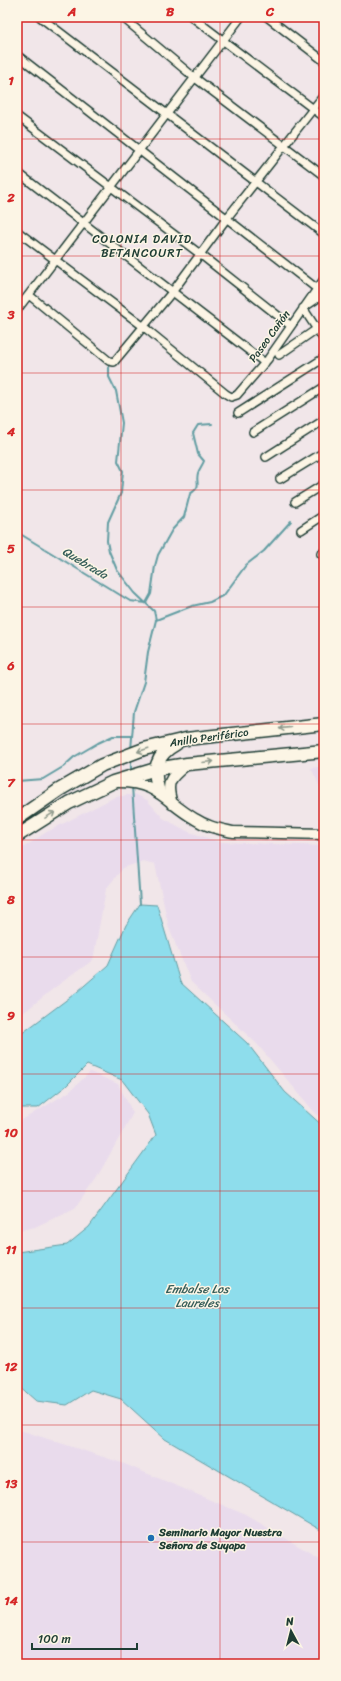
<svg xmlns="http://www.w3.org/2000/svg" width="341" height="1681" viewBox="0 0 341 1681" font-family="Sriracha,sans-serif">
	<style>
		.built { fill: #e9dbec }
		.water { fill: #8eddec; stroke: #629da2 }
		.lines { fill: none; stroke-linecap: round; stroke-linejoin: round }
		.stream { stroke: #629da2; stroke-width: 2 }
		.street-casing { stroke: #1f3d34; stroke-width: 10 }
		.secondary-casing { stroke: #1f3d34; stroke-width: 13 }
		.highway-casing { stroke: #1f3d34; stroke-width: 15 }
		.street { stroke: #fcf5e5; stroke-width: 7 }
		.secondary { stroke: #fcf5e5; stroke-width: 10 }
		.highway { stroke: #fcf5e5; stroke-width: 12 }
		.oneway { stroke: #8e998c }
		.grid { fill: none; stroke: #d62828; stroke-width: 1; stroke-opacity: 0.55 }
		.poi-dot { fill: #1f6fb2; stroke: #fcf5e5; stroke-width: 1.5 }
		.labels { text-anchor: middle; stroke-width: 3; stroke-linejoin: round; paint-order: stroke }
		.street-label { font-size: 11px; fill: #1f3d34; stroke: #fcf5e5 }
		.poi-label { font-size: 11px; font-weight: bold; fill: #1f3d34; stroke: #fcf5e5; text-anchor: start }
		.neighbourhood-label { font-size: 12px; letter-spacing: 1px; fill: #1f3d34; stroke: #fcf5e5 }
		.water-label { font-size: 12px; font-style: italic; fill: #355d59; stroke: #fcf5e5 }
		.neatline { fill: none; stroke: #d62828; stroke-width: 1.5 }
		.grid-label { font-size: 13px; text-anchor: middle; font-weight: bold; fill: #d62828 }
	</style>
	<rect width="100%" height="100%" fill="#f1e6e9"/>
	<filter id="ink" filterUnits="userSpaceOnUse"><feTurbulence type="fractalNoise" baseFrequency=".025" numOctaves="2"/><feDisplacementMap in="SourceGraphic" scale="8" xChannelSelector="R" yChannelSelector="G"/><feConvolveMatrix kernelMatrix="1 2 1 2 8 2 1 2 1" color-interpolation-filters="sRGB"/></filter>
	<g filter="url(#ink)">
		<path class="built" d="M 324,766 L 324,795 L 311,768 Z
			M 135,794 L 147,800 L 163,818 L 189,832 L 220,842 L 324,846 L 324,1121 L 312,1109 L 257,1044 L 191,982 L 169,928 L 155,864 L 143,861 L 123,868 L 106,889 L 93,960 L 54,988 L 17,1018 L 17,852 L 45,833 L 115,797 Z
			M 90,1072 L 118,1084 L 133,1113 L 96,1179 L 75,1208 L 35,1227 L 17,1231 L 17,1123 L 69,1092 Z
			M 17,1429 L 122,1463 L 246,1515 L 324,1561 L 324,1664 L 17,1664 Z"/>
		<path class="water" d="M 140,904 L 157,905 L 180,982 L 247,1043 L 285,1092 L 324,1127 L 324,1532 L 165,1439 L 121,1399 L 91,1390 L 67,1405 L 36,1401 L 17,1384 L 17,1252 L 67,1245 L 89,1227 L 156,1135 L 148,1114 L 122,1080 L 87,1065 L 66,1086 L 38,1108 L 17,1108 L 17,1037 L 77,992 L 108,965 L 126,925 Z"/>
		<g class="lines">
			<path class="stream" d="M 109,365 L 109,377 L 116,391 L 122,423 L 118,461 L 123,471 L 121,493 L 108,522 L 107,541 L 109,551 L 117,570 L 135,593 L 154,611 L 156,620 L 148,652 L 144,682 L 134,712 L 131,750
				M 17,532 L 130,601 L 146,603
				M 146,603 L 151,594 L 155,566 L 158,555 L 172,530 L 184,517 L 190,494 C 203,485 195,484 198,473 C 199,469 202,466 204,461 L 198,454 L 193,433 L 198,425 L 212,424
				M 156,620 L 192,606 L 210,602 L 224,595 L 246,565 L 264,551 L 291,521
				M 131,759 L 131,772
				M 17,781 L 43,779 L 63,767 L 74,757 L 98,743 L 113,736 L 131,736
				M 132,786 L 140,904"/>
			<g class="street-casing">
				<path id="street" d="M 40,17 L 324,234
					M 122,17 L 195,78 L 324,176
					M 192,17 L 324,117
					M 267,17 L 324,61
					M 17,55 L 316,288
					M 17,116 L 200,254 L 291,326
					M 17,172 L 265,363
					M 17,231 L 144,327 L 226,394 L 231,397 L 237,395 L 268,359 L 324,279
					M 29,295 L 109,361 L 114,362 L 173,291 L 227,218 L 324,95
					M 306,306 L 324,294
					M 303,308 L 324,340
					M 17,310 L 241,17
					M 279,355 L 324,324
					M 238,413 L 324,358
					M 253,432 L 324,387
					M 266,457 L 324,420
					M 280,479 L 324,452
					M 295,502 L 324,484
					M 301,530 L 324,515
					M 321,554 L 324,552"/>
			</g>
			<g class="secondary-casing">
				<path id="secondary" d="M 119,782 C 158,782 164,801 195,819 C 207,827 220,829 233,832 L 324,834
					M 172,804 C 165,781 170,778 187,764"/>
			</g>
			<g class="highway-casing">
				<path id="highway" d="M 159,792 C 152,770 156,755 176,744
					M 17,819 L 59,790 L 102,765 L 144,749 L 186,739 L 324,724
					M 17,836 L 69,803 L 113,782 L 156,769 L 187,764 L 324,751"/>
			</g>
			<use href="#street" class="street"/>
			<use href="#secondary" class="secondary"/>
			<use href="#highway" class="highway"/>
		</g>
		<defs><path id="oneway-shaft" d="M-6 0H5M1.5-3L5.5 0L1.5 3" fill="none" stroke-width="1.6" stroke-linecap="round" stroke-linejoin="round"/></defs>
		<g class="oneway">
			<use href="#oneway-shaft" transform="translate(285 728) rotate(174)"/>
			<use href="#oneway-shaft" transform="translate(143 750) rotate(162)"/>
			<use href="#oneway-shaft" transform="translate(208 762) rotate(-5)"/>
			<use href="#oneway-shaft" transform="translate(50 815) rotate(-32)"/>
		</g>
	</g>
	<path class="grid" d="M 121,17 L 121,1664M 220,17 L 220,1664M 17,139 L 324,139M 17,256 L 324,256M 17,373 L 324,373M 17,490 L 324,490M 17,607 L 324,607M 17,724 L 324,724M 17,840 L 324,840M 17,957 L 324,957M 17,1074 L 324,1074M 17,1191 L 324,1191M 17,1308 L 324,1308M 17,1425 L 324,1425M 17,1542 L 324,1542"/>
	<circle class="poi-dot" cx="151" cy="1538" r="4"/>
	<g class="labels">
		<g class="street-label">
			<text transform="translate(269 336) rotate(-54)" y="4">Paseo Cañón</text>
			<text transform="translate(209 737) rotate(-8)" y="4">Anillo Periférico</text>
		</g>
		<g class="poi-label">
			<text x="159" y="1536">Seminario Mayor Nuestra<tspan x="159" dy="13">Señora de Suyapa</tspan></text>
		</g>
		<g class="neighbourhood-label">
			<text x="142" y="243">COLONIA DAVID<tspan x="142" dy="14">BETANCOURT</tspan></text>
		</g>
		<g class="water-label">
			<text transform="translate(85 563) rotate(31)" y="4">Quebrada</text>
			<text x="197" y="1293">Embalse Los<tspan x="197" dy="14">Laureles</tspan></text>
		</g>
	</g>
	<rect width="341" height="1681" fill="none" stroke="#fcf5e5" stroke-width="44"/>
	<g transform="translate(291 1631) rotate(353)" stroke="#fcf5e5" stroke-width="3" paint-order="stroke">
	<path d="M0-3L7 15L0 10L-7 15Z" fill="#1f3d34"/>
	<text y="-6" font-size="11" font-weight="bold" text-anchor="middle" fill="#1f3d34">N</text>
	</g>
	<path d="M32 1643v6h105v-6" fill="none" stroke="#1f3d34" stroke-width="2"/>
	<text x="38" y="1643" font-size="12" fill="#1f3d34" stroke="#fcf5e5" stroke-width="3" paint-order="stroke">100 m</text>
	<rect x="22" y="22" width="297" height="1637" class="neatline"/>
	<g class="grid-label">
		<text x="72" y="16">A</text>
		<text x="170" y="16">B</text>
		<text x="270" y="16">C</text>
		<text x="11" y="85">1</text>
		<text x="11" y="202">2</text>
		<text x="11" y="319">3</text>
		<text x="11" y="436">4</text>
		<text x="11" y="553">5</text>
		<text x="11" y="670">6</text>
		<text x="11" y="787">7</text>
		<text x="11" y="904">8</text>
		<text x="11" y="1020">9</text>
		<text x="11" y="1137">10</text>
		<text x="11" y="1254">11</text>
		<text x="11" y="1371">12</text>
		<text x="11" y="1488">13</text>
		<text x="11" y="1605">14</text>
	</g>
</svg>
